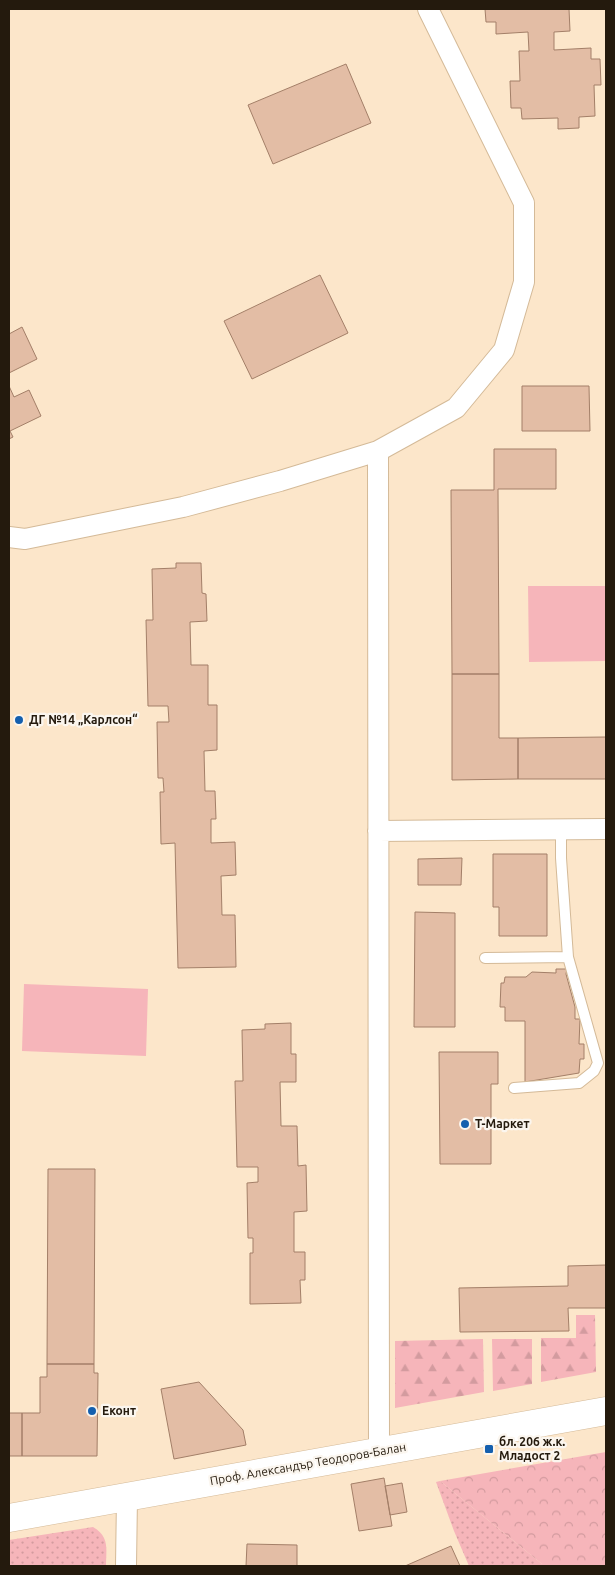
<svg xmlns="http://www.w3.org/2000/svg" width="615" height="1575" viewBox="0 0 615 1575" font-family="Ubuntu,sans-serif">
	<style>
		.grass { fill: url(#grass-dots) }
		.forest { fill: url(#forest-firs) }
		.park { fill: url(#park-crowns) }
		.pitch { fill: #f6b5ba }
		.building { fill: #e3bda5; stroke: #a37f68 }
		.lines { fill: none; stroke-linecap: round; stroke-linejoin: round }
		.lane-casing { stroke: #d4ba98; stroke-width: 12 }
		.street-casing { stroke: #d4ba98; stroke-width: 22 }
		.secondary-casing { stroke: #d4ba98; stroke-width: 29 }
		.lane { stroke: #fff; stroke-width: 10 }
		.street { stroke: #fff; stroke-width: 20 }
		.secondary { stroke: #fff; stroke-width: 28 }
		.poi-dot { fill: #145fae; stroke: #fbf6ef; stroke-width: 2 }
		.labels { text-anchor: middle; stroke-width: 4.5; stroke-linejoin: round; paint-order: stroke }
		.poi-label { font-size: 12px; font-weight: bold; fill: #241a0d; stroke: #fbf6ef; text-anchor: start }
		.street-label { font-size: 12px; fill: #241a0d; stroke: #fbf6ef }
	</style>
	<defs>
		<pattern id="grass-dots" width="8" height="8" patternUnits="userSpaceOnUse" patternTransform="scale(1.25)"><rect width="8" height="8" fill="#f6b5ba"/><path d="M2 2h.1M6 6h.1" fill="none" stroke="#d39b9f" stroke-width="1.8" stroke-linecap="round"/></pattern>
		<pattern id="forest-firs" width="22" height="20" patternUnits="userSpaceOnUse" patternTransform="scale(1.25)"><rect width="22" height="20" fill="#f6b5ba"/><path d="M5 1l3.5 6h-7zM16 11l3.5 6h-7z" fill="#d39b9f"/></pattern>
		<pattern id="park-crowns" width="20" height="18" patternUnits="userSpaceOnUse" patternTransform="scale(1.25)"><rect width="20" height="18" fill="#f6b5ba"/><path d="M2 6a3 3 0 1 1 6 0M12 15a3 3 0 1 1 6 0" fill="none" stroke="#d39b9f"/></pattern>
	</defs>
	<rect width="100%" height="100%" fill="#fce6ca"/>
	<path class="grass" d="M 440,1481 L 542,1564 L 542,1566 L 469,1566 L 454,1531 L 436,1482 Z
		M 93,1527 C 110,1537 106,1549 106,1566 L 9,1566 L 9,1540 Z"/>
	<path class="forest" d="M 576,1315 L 595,1315 L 596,1372 L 541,1382 L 541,1338 L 576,1338 Z
		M 483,1339 L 484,1392 L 395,1408 L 395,1341 Z
		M 492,1339 L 532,1339 L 532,1384 L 493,1391 Z"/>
	<path class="park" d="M 606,1452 L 606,1566 L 542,1566 L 542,1564 L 440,1481 Z"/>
	<path class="pitch" d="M 528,586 L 606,586 L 606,661 L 529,662 Z
		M 24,984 L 148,989 L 146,1056 L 22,1051 Z"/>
	<path class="building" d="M 485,9 L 569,9 L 570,31 L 554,32 L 554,50 L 591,48 L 591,59 L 600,59 L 601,85 L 594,85 L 595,116 L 579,117 L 579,128 L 558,129 L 558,118 L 522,119 L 521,108 L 511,108 L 510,81 L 520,81 L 519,51 L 529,51 L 528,32 L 496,34 L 496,22 L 486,22 Z
		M 346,64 L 371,123 L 273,164 L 248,105 Z
		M 320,275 L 348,333 L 252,379 L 224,321 Z
		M 22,327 L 37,359 L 9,373 L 9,334 Z
		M 9,386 L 14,397 L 29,390 L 41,416 L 10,431 L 13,437 L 9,439 Z
		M 522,386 L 589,386 L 590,431 L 522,431 Z
		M 494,449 L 556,449 L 556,489 L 498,489 L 499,674 L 452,674 L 451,490 L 494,490 Z
		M 176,563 L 201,563 L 202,593 L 206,594 L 207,621 L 190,622 L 191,665 L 208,665 L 208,705 L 217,705 L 217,750 L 204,751 L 205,791 L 215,791 L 216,819 L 211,819 L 211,843 L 235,842 L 236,875 L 221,876 L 222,915 L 235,915 L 236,967 L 178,968 L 175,843 L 161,844 L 160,792 L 164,792 L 163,778 L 158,778 L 157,722 L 169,722 L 168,706 L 148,706 L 146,620 L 153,620 L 152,569 L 176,568 Z
		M 452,674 L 499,674 L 499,738 L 518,738 L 518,779 L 452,780 Z
		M 606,737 L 606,779 L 518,779 L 518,738 Z
		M 493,854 L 547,854 L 547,936 L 499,936 L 499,907 L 493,907 Z
		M 462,858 L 461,885 L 418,885 L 418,859 Z
		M 415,912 L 455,913 L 455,1027 L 414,1027 Z
		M 556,969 L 567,969 L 566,974 L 575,1007 L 575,1019 L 580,1019 L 579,1044 L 584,1044 L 584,1059 L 580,1059 L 579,1073 L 525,1082 L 525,1021 L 505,1021 L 505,1007 L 500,1007 L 501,983 L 504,983 L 505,977 L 526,977 L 532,972 L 556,973 Z
		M 291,1023 L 291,1054 L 296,1054 L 296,1082 L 280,1082 L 281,1126 L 297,1126 L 298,1166 L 306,1165 L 307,1211 L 294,1212 L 294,1252 L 305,1252 L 305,1280 L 300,1280 L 301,1303 L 250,1304 L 250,1253 L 253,1253 L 253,1238 L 248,1238 L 247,1183 L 258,1182 L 258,1167 L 237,1167 L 235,1081 L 243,1081 L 242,1030 L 265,1029 L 265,1024 Z
		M 439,1052 L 498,1052 L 498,1084 L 491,1084 L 491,1164 L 440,1164 Z
		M 48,1169 L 95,1169 L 94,1364 L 47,1364 Z
		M 606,1265 L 606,1308 L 568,1308 L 569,1331 L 460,1332 L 459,1288 L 568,1286 L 568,1266 Z
		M 47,1364 L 94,1364 L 94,1373 L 98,1373 L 97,1456 L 22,1456 L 22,1413 L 40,1413 L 40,1377 L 47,1377 Z
		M 199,1382 L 243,1430 L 246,1445 L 174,1459 L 161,1389 Z
		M 9,1413 L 22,1413 L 22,1456 L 9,1456 Z
		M 384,1478 L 392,1526 L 359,1531 L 351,1484 Z
		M 402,1483 L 407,1512 L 390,1515 L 385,1486 Z
		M 247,1544 L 297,1545 L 297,1566 L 246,1566 Z
		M 451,1546 L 460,1566 L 405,1566 Z"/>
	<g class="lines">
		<g class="lane-casing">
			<path id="lane" d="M 485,958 L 568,957
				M 514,1088 L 579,1083 L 594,1071 L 598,1063 L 568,957 L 561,858 L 561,829"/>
		</g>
		<g class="street-casing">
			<path id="street" d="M 378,451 L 379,1451
				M 9,537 L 25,539 L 183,507 L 280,481 L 378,451 L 456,408 L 504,350 L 524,282 L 524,203 L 428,9
				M 378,831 L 606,829
				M 126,1566 L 127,1497"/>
		</g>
		<g class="secondary-casing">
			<path id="secondary" d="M 9,1518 L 606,1411"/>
		</g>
		<use href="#lane" class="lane"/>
		<use href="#street" class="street"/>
		<use href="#secondary" class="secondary"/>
	</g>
	<g class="poi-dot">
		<circle cx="19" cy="720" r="5"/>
		<circle cx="465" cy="1124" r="5"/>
		<circle cx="92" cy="1411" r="5"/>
		<rect x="484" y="1444" width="10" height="10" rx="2.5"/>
	</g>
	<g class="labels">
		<g class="poi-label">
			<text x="29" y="724">ДГ №14 „Карлсон“</text>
			<text x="475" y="1128">Т-Маркет</text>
			<text x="102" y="1415">Еконт</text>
			<text x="499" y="1446">бл. 206 ж.к.<tspan x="499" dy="14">Младост 2</tspan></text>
		</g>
		<g class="street-label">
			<text transform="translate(308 1464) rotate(-10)" y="4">Проф. Александър Теодоров-Балан</text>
		</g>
	</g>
	<rect width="615" height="1575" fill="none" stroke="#241a0d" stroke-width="20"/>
</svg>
